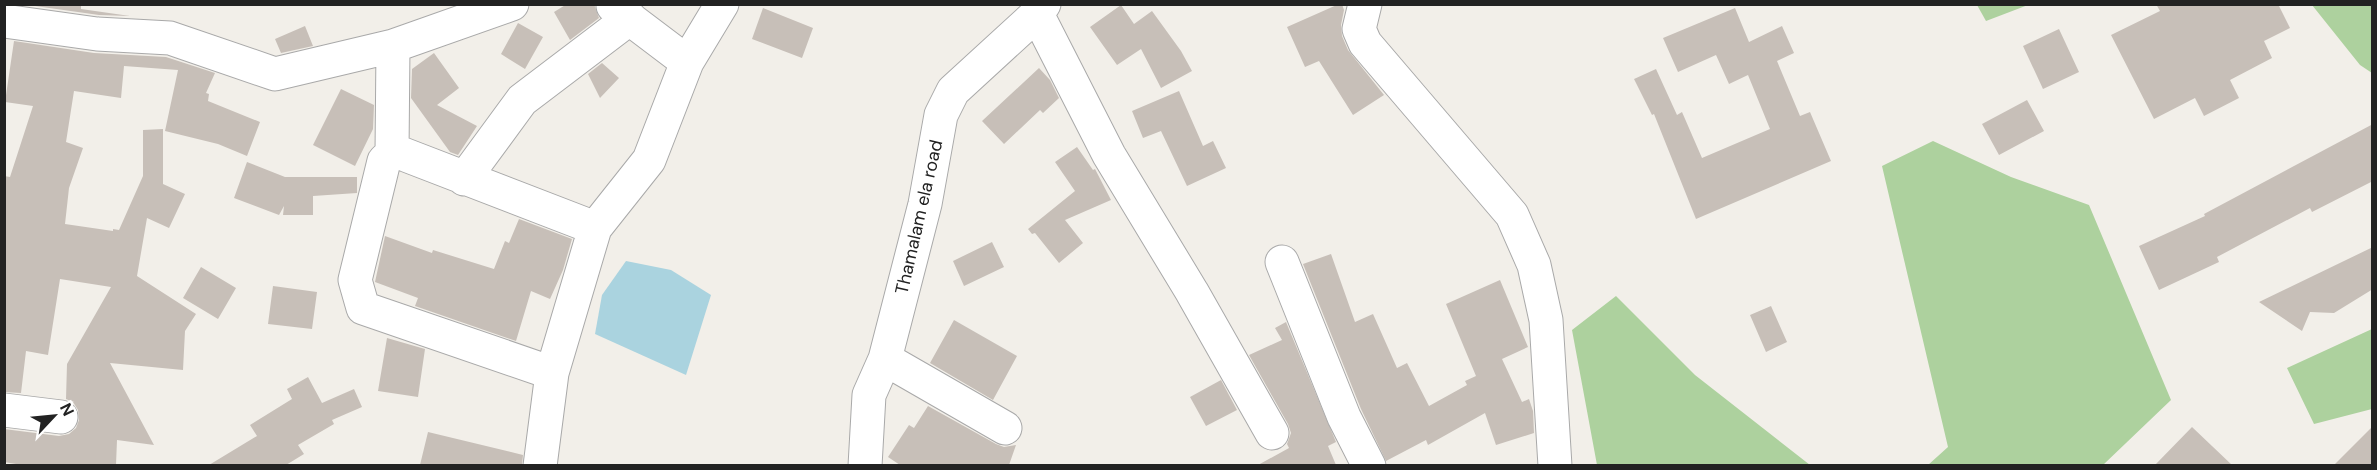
<svg xmlns="http://www.w3.org/2000/svg" width="2377" height="470" viewBox="0 0 2377 470" font-family="'DM Sans',sans-serif">
	<style>
		.forest { fill: #add19e }
		.water { fill: #aad3df }
		.building { fill: #c7bfb8 }
		.lines { fill: none; stroke-linecap: round; stroke-linejoin: round }
		.minor-casing { stroke: #a9a9a9; stroke-width: 35 }
		.minor { stroke: #fff; stroke-width: 33 }
		.labels { text-anchor: middle; stroke-width: 6; stroke-linejoin: round; paint-order: stroke }
		.street-label { font-size: 18px; fill: #222; stroke: #fff }
	</style>
	<rect width="100%" height="100%" fill="#f2efe9"/>
	<path class="forest" d="M 1977,5 L 2028,5 L 1986,21 Z
		M 2312,5 L 2372,5 L 2372,73 L 2360,65 Z
		M 1933,141 L 2011,177 L 2089,205 L 2171,400 L 2103,465 L 1928,465 L 1948,447 L 1882,166 Z
		M 1616,296 L 1695,375 L 1810,465 L 1597,465 L 1572,330 Z
		M 2372,329 L 2372,409 L 2314,424 L 2287,368 Z"/>
	<path class="water" d="M 626,261 L 671,270 L 711,295 L 686,375 L 595,334 L 602,295 Z"/>
	<path class="building" d="M 21,4 L 81,4 L 81,9 L 130,16 L 99,15 Z
		M 567,4 L 594,4 L 599,18 L 570,40 L 554,12 Z
		M 1339,4 L 1342,4 L 1344,10 L 1341,25 L 1342,36 L 1348,50 L 1384,95 L 1353,115 L 1319,61 L 1305,67 L 1287,27 Z
		M 2156,4 L 2278,4 L 2290,28 L 2264,41 L 2272,58 L 2230,80 L 2239,98 L 2204,116 L 2195,98 L 2154,119 L 2111,35 L 2160,11 Z
		M 1121,5 L 1134,24 L 1152,11 L 1181,51 L 1192,71 L 1161,88 L 1141,49 L 1117,65 L 1090,27 Z
		M 763,8 L 813,28 L 802,58 L 752,39 Z
		M 1735,8 L 1749,42 L 1782,26 L 1794,53 L 1777,61 L 1800,116 L 1810,112 L 1831,161 L 1696,219 L 1654,114 L 1652,115 L 1634,79 L 1656,69 L 1677,115 L 1682,112 L 1702,158 L 1770,129 L 1748,75 L 1729,84 L 1716,55 L 1678,72 L 1663,38 Z
		M 518,23 L 543,37 L 525,69 L 501,54 Z
		M 305,26 L 313,46 L 281,53 L 275,39 Z
		M 2059,29 L 2079,72 L 2043,89 L 2023,46 Z
		M 14,41 L 94,53 L 166,57 L 215,73 L 206,93 L 209,94 L 208,101 L 260,122 L 247,156 L 218,144 L 165,131 L 178,70 L 124,66 L 121,98 L 74,91 L 66,142 L 83,148 L 69,188 L 65,224 L 113,231 L 113,229 L 119,230 L 143,176 L 143,130 L 163,129 L 163,184 L 185,194 L 169,228 L 147,218 L 137,276 L 196,314 L 185,331 L 183,370 L 110,363 L 154,445 L 117,440 L 116,465 L 22,465 L 4,462 L 4,429 L 59,436 L 69,434 L 76,428 L 79,420 L 78,410 L 73,402 L 66,399 L 67,364 L 111,287 L 60,279 L 48,355 L 26,351 L 21,393 L 4,392 L 4,176 L 10,177 L 33,106 L 5,102 Z
		M 434,53 L 459,88 L 437,105 L 477,126 L 458,155 L 450,152 L 411,98 L 412,69 Z
		M 602,63 L 619,78 L 600,98 L 588,74 Z
		M 1039,68 L 1050,80 L 1059,98 L 1043,113 L 1040,110 L 1004,144 L 982,121 Z
		M 341,89 L 374,105 L 373,129 L 355,166 L 313,145 Z
		M 1179,91 L 1203,146 L 1213,141 L 1226,168 L 1187,186 L 1161,131 L 1143,138 L 1132,111 Z
		M 2027,100 L 2044,131 L 1999,155 L 1982,124 Z
		M 2373,124 L 2373,181 L 2312,212 L 2310,208 L 2217,257 L 2219,262 L 2159,290 L 2139,246 L 2205,216 L 2204,214 Z
		M 1077,147 L 1093,170 L 1095,169 L 1111,200 L 1065,220 L 1083,243 L 1059,263 L 1035,233 L 1032,234 L 1028,229 L 1075,191 L 1055,162 Z
		M 247,162 L 285,177 L 357,177 L 357,193 L 313,196 L 313,215 L 283,215 L 284,206 L 279,215 L 234,198 Z
		M 519,219 L 572,239 L 563,270 L 550,299 L 531,291 L 516,341 L 415,306 L 418,298 L 375,282 L 385,236 L 432,253 L 433,250 L 494,269 L 505,241 L 509,243 Z
		M 992,242 L 1004,267 L 964,286 L 953,261 Z
		M 2373,247 L 2373,289 L 2334,313 L 2310,312 L 2302,331 L 2259,302 Z
		M 1331,254 L 1355,322 L 1373,314 L 1397,368 L 1407,363 L 1429,406 L 1467,385 L 1465,381 L 1476,376 L 1446,304 L 1500,280 L 1528,347 L 1502,359 L 1522,402 L 1529,399 L 1533,411 L 1534,433 L 1496,445 L 1485,413 L 1428,445 L 1426,440 L 1386,461 L 1361,409 L 1303,264 Z
		M 201,267 L 236,288 L 218,319 L 183,298 Z
		M 273,286 L 317,292 L 312,329 L 268,324 Z
		M 1771,306 L 1787,342 L 1766,352 L 1750,315 Z
		M 954,320 L 1017,356 L 993,400 L 930,363 Z
		M 1286,322 L 1336,442 L 1328,446 L 1336,465 L 1258,465 L 1289,448 L 1287,444 L 1291,433 L 1288,424 L 1249,355 L 1282,340 L 1275,328 Z
		M 387,338 L 425,349 L 418,397 L 378,391 Z
		M 308,377 L 322,403 L 354,389 L 362,407 L 332,420 L 334,424 L 298,445 L 304,454 L 286,465 L 209,465 L 257,436 L 250,425 L 292,399 L 287,389 Z
		M 1221,380 L 1237,410 L 1206,426 L 1190,397 Z
		M 928,406 L 996,444 L 1004,447 L 1016,445 L 1009,465 L 900,465 L 888,457 L 909,425 L 914,428 Z
		M 2373,426 L 2373,465 L 2334,465 Z
		M 2192,427 L 2232,465 L 2155,465 Z
		M 428,432 L 523,455 L 522,465 L 420,465 Z"/>
	<g class="lines">
		<g class="minor-casing">
			<path id="minor" d="M 1365,4 L 1359,29 L 1365,43 L 1512,215 L 1534,265 L 1546,320 L 1555,466
				M 613,6 L 687,62
				M 1037,14 L 1109,155 L 1192,292 L 1272,433
				M 4,21 L 97,34 L 170,38 L 275,74 L 393,46 L 512,4
				M 392,153 L 393,46
				M 464,179 L 522,100 L 630,18
				M 1282,262 L 1344,417 L 1369,466
				M 885,359 L 1005,428
				M 552,373 L 363,308 L 355,280 L 384,161 L 392,153 L 403,154 L 595,228
				M 4,410 L 61,417
				M 540,466 L 552,373 L 595,228 L 649,160 L 687,62 L 722,4
				M 865,466 L 869,395 L 885,359 L 925,204 L 941,115 L 953,91 L 1037,14 L 1044,4"/>
		</g>
		<use href="#minor" class="minor"/>
	</g>
	<g class="labels">
		<g class="street-label">
			<text transform="translate(919 217) rotate(-77)" y="6">Thamalam ela road</text>
		</g>
	</g>
	<rect width="2377" height="470" fill="none" stroke="#222222" stroke-width="12"/>
	<g transform="translate(54 416) rotate(64)" stroke="#ffffff" stroke-width="4.5" paint-order="stroke">
	<path d="M0-4.5L10 22L0 15L-10 22Z" fill="#222222"/>
	<text y="-9" font-size="16" font-weight="bold" text-anchor="middle" fill="#222222">N</text>
	</g>
</svg>
